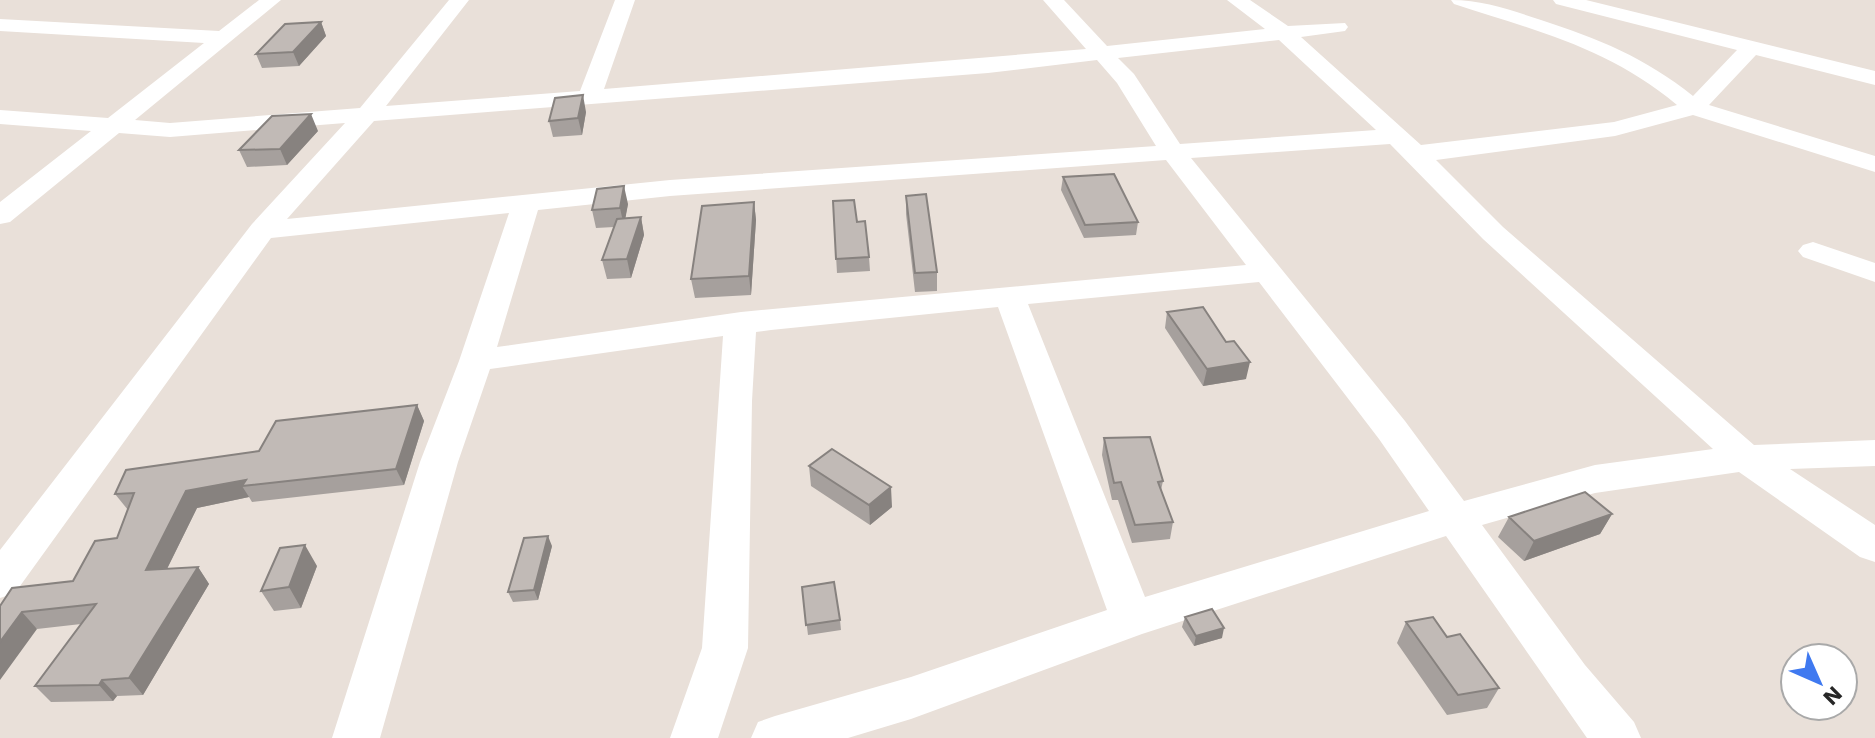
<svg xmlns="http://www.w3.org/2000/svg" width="1875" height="738" viewBox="0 0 1875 738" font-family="'Work Sans',sans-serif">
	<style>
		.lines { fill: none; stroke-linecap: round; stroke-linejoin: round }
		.street { fill: #fff; fill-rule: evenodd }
		.wall { fill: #a6a09d }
		.shaded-wall { fill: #87827f }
		.building { fill: #c1bab6; stroke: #87827f; stroke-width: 2 }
	</style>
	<rect width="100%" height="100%" fill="#e9e0d9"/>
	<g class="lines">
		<path class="street" d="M 259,0 L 281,0 L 135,120 L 170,123 L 360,108 L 449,0 L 469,0 L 386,106 L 580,91 L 615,0 L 635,0 L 604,89 L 1086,49 L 1043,0 L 1064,0 L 1107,46 L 1265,29 L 1227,0 L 1250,0 L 1288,26 L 1345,23 L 1348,27 L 1345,31 L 1301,37 L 1421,145 L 1614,122 L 1677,105 C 1609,48 1537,31 1454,4 L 1451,0 C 1484,0 1510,10 1541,20 C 1597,38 1646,58 1693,96 L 1737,50 L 1556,4 L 1553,0 L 1586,0 L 1875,71 L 1875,85 L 1756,55 L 1709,105 L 1875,156 L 1875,172 L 1693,115 L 1615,136 L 1436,160 L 1503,227 L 1754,445 L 1875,440 L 1875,466 L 1790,469 L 1875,525 L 1875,562 L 1860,557 L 1739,472 L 1595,493 L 1482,525 L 1585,665 L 1634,722 L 1641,738 L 1587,738 L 1446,536 L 1142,634 L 911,719 L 848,738 L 751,738 L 758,722 L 775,716 L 911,677 L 1107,610 L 998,307 L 771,330 L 756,332 L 752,401 L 748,648 L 718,738 L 670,738 L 702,648 L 723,336 L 490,369 L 458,462 L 380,738 L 332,738 L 420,462 L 459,361 L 509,213 L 271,238 L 15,593 L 0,598 L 0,550 L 252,224 L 345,123 L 170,137 L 119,133 L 10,222 L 0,224 L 0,202 L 91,131 L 0,124 L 0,110 L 108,118 L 204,43 L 0,31 L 0,19 L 219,31 ZM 1279,40 L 1376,130 L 1180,144 L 1134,74 L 1118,58 ZM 1097,60 L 1117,83 L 1156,146 L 670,180 L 287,219 L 374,121 L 988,73 ZM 1390,144 L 1483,239 L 1713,449 L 1595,465 L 1464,501 L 1405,421 L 1191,158 ZM 1166,160 L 1246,265 L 741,312 L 497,347 L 538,210 L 670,196 ZM 1259,282 L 1379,439 L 1429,511 L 1145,597 L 1028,304 Z
			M 1813,242 L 1875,263 L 1875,282 L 1803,257 L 1798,251 L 1803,245 Z"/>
	</g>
	<path class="wall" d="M 321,22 L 326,36 L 299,66 L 262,68 L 256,54 Z
		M 586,112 L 582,135 L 553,137 L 549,121 Z
		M 318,131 L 287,165 L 247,167 L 239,150 Z
		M 1063,177 L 1138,222 L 1136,235 L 1084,238 L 1061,190 Z
		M 906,196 L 937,272 L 937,291 L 915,292 L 906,214 Z
		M 833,201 L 857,222 L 869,257 L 870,271 L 837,273 Z
		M 754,202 L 756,220 L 751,295 L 695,298 L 691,279 Z
		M 628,204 L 625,218 L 641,217 L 644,235 L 631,278 L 607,279 L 602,260 L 614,227 L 596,228 L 592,210 Z
		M 1167,312 L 1246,379 L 1203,386 L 1165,328 Z
		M 417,405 L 424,421 L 404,485 L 252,502 L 249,497 L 197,508 L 167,569 L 198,567 L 209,584 L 143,695 L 117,696 L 113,701 L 51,702 L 35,686 L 81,624 L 37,629 L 0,606 L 73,581 L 117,538 L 128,510 L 115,494 Z
		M 1104,438 L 1163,481 L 1161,490 L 1173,522 L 1170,539 L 1132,543 L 1118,500 L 1112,500 L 1102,455 Z
		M 809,466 L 892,507 L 870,525 L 811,486 Z
		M 1612,514 L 1600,534 L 1524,561 L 1498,537 L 1509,517 Z
		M 552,546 L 538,600 L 513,602 L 508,592 Z
		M 317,566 L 301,608 L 274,611 L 261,591 Z
		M 802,587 L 840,620 L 841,630 L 808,635 Z
		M 1185,617 L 1222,638 L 1194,646 L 1182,627 Z
		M 1406,622 L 1447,637 L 1499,688 L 1487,708 L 1447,715 L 1397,643 Z"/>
	<path class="shaded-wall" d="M 321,22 L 326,36 L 299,66 L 293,52 Z
		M 583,95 L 586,112 L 582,135 L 578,118 Z
		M 311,114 L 318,131 L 287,165 L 280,149 Z
		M 624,186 L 628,204 L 624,226 L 620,208 Z
		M 754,202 L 756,220 L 751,295 L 749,276 Z
		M 641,217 L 644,235 L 631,278 L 627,259 Z
		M 1250,362 L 1246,379 L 1203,386 L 1207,369 Z
		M 417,405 L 424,421 L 404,485 L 396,469 Z
		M 246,480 L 242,486 L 249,497 L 197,508 L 158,587 L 146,570 L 186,491 Z
		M 891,487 L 892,507 L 870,525 L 869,505 Z
		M 1612,514 L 1600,534 L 1524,561 L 1534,541 Z
		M 548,536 L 552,546 L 538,600 L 534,590 Z
		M 305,545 L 317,566 L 301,608 L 289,587 Z
		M 198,567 L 209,584 L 143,695 L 129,678 Z
		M 22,612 L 37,629 L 0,680 L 0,642 Z
		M 1224,628 L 1222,638 L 1194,646 L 1196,636 Z
		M 102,680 L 117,696 L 113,701 L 99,685 Z"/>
	<path class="building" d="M 321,22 L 293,52 L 256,54 L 285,24 Z
		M 583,95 L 578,118 L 549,121 L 555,98 Z
		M 311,114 L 280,149 L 239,150 L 272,116 Z
		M 1114,174 L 1138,222 L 1085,225 L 1063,177 Z
		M 624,186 L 620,208 L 592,210 L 597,189 Z
		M 926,194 L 937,272 L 915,273 L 906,196 Z
		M 854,200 L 857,222 L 865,221 L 869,257 L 836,259 L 833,201 Z
		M 754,202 L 749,276 L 691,279 L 702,206 Z
		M 641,217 L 627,259 L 602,260 L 617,219 Z
		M 1203,307 L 1226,342 L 1234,341 L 1250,362 L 1207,369 L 1167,312 Z
		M 417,405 L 396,469 L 242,486 L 246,480 L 186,491 L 146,570 L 198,567 L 129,678 L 102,680 L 99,685 L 35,686 L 96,604 L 22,612 L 0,642 L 0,606 L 12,588 L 73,581 L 95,541 L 117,538 L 134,493 L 115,494 L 126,470 L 259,451 L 276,421 Z
		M 1150,437 L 1163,481 L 1158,482 L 1173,522 L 1135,525 L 1121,482 L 1114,483 L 1104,438 Z
		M 832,449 L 891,487 L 869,505 L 809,466 Z
		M 1585,492 L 1612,514 L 1534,541 L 1509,517 Z
		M 548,536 L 534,590 L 508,592 L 524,538 Z
		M 305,545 L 289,587 L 261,591 L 280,548 Z
		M 834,582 L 840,620 L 806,625 L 802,587 Z
		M 1212,609 L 1224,628 L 1196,636 L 1185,617 Z
		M 1433,617 L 1447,637 L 1460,634 L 1499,688 L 1458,695 L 1406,622 Z"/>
	<g transform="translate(1819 682) rotate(135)"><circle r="38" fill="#ffffff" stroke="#a9a9a9" stroke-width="2"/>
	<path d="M0-6L14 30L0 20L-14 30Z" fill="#3f79f0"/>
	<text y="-12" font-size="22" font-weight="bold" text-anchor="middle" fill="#272727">N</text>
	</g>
</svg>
